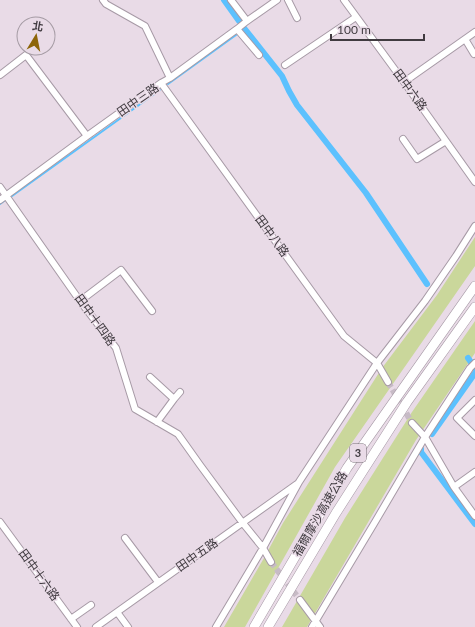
<svg xmlns="http://www.w3.org/2000/svg" width="475" height="627" viewBox="0 0 475 627" font-family="Lato,'Noto Sans TC',sans-serif">
	<style>
		.green { fill: #cad79b }
		.lines { fill: none; stroke-linecap: round; stroke-linejoin: round }
		.stream { stroke: #5cc1fe; stroke-width: 2 }
		.canal { stroke: #5cc1fe; stroke-width: 6 }
		.minor-tunnel { stroke: #c7bbc6; stroke-width: 6; stroke-dasharray: 6 3; stroke-linecap: butt }
		.minor-casing { stroke: #a79aa6; stroke-width: 8 }
		.highway-casing { stroke: #a79aa6; stroke-width: 10 }
		.minor { stroke: #fff; stroke-width: 6 }
		.highway { stroke: #fff; stroke-width: 9 }
		.labels { text-anchor: middle; stroke-width: 3; stroke-linejoin: round; paint-order: stroke }
		.shield { fill: #e9dbe7; stroke: #736b72; stroke-width: 1 }
		.shield-label { font-size: 11px; font-weight: bold; fill: #403b40 }
		.street-label { font-size: 12px; fill: #403b40; stroke: #e9dbe7 }
	</style>
	<rect width="100%" height="100%" fill="#e9dbe7"/>
	<path class="green" d="M 475,237 L 475,266 L 335,467 L 245,627 L 224,627 L 264,558 L 283,523 L 382,368 L 437,295 Z
		M 475,321 L 475,353 L 416,440 L 307,627 L 282,627 L 345,518 L 412,412 Z"/>
	<g class="lines">
		<path class="stream" d="M 244,29 L 245,28
			M 168,84 L 236,35
			M 12,196 L 160,90
			M 0,204 L 4,201"/>
		<path class="canal" d="M 224,0 L 239,21
			M 244,28 L 282,76 L 289,91 L 297,105 L 366,193 L 427,284
			M 468,358 L 475,368
			M 432,434 L 475,373
			M 421,449 L 421,452 L 475,524"/>
		<path class="minor-tunnel" d="M 388,382 L 412,423
			M 271,562 L 300,600"/>
		<g class="minor-casing">
			<path id="minor" d="M 103,0 L 106,4 L 145,26 L 170,78
				M 231,0 L 247,21
				M 288,0 L 297,18
				M 344,0 L 404,82 L 475,182
				M 237,29 L 259,55
				M 465,39 L 474,54
				M 285,65 L 356,17
				M 0,75 L 26,55 L 87,136
				M 404,82 L 475,32
				M 161,83 L 344,336 L 377,363 L 388,382
				M 403,139 L 417,159 L 446,141
				M 0,187 L 80,301 L 116,348 L 135,409 L 178,434 L 200,465 L 242,522 L 263,548 L 271,562
				M 0,200 L 87,136 L 161,83 L 170,78 L 237,29 L 247,21 L 277,0
				M 80,301 L 121,270 L 152,311
				M 150,377 L 174,399
				M 475,400 L 457,418 L 475,436
				M 157,422 L 174,399 L 180,392
				M 412,423 L 425,437 L 454,487 L 475,516
				M 454,487 L 475,472
				M 0,522 L 77,627
				M 125,538 L 158,582
				M 300,600 L 320,627
				M 117,612 L 128,627
				M 71,619 L 91,605
				M 96,627 L 297,484
				M 216,627 L 263,548 L 299,482 L 377,363 L 425,301 L 456,256 L 475,226
				M 312,627 L 375,522 L 425,437 L 470,368 L 475,363"/>
		</g>
		<g class="highway-casing">
			<path id="highway" d="M 254,627 L 347,468 L 475,286
				M 268,627 L 336,513 L 407,402 L 475,307"/>
		</g>
		<use href="#minor" class="minor"/>
		<use href="#highway" class="highway"/>
	</g>
	<g class="labels">
		<rect class="shield" x="350" y="444" width="16" height="18" rx="3"/>
		<g class="shield-label">
			<text x="358" y="457">3</text>
		</g>
		<g class="street-label">
			<text transform="translate(410 90) rotate(54)" y="4">田中六路</text>
			<text transform="translate(138 100) rotate(-35)" y="4">田中三路</text>
			<text transform="translate(272 236) rotate(54)" y="4">田中八路</text>
			<text transform="translate(95 320) rotate(54)" y="4">田中十四路</text>
			<text transform="translate(320 514) rotate(-60)" y="4">福爾摩沙高速公路</text>
			<text transform="translate(197 555) rotate(-35)" y="4">田中五路</text>
			<text transform="translate(39 575) rotate(54)" y="4">田中十六路</text>
		</g>
	</g>
	<g transform="translate(36 36) rotate(10)"><circle r="19" fill="#e9dbe7" stroke="#a59ba4"/>
	<path d="M0-3L7 15L0 10L-7 15Z" fill="#8d6509"/>
	<text y="-6" font-size="11" font-weight="bold" text-anchor="middle" fill="#403b40">北</text>
	</g>
	<path d="M331 34v6h93v-6" fill="none" stroke="#403b40" stroke-width="2"/>
	<text x="337" y="34" font-size="12" fill="#403b40" stroke="#e9dbe7" stroke-width="3" paint-order="stroke">100 m</text>
</svg>
